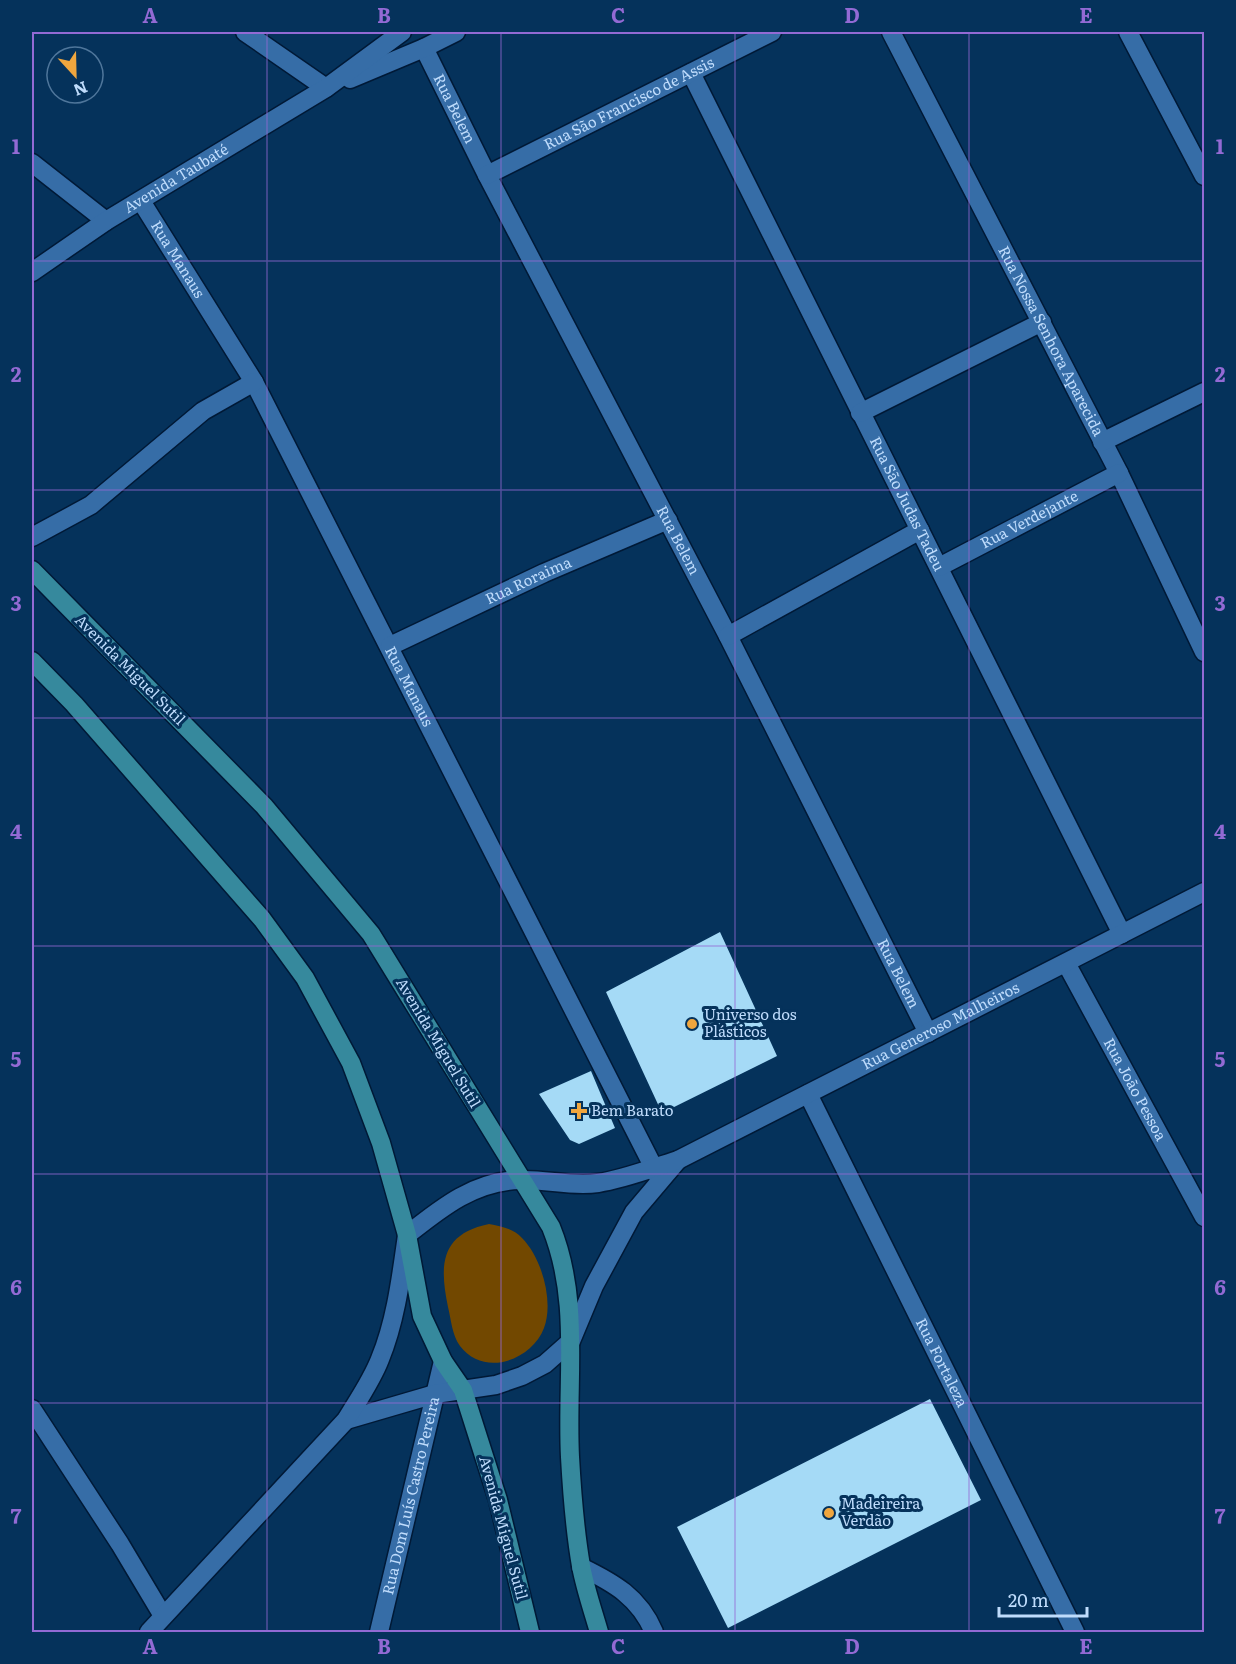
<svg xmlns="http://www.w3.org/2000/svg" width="1236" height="1664" viewBox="0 0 1236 1664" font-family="Literata,serif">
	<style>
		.green { fill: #724800 }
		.building { fill: #a5daf6 }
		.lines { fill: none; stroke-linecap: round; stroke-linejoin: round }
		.street-casing { stroke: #001936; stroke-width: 21 }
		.secondary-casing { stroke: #001936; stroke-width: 21 }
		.primary-casing { stroke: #001936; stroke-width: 21 }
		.street { stroke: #366da7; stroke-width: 18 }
		.secondary { stroke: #366da7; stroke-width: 18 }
		.primary { stroke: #36899d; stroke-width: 18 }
		.grid { fill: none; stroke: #936ad4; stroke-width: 1.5; stroke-opacity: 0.55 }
		.poi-dot { fill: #f0a63e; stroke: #05325b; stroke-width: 2 }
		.labels { text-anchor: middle; stroke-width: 6; stroke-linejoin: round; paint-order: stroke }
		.street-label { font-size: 15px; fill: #bfdcfc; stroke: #05325b }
		.poi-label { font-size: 15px; fill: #bfdcfc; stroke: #05325b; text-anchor: start }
		.neatline { fill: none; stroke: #936ad4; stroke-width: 2 }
		.grid-label { font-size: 20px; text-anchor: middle; font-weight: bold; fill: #936ad4 }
	</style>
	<rect width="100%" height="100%" fill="#05325b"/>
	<path class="green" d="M 489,1224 C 501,1226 514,1229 522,1238 C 542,1258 554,1302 544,1328 C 532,1360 484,1378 460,1346 C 452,1335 451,1319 448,1307 C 439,1264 441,1234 489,1224 Z"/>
	<path class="building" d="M 720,932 L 777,1056 L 662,1113 L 606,992 Z
		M 591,1071 L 615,1128 L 579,1144 L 570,1140 L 539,1094 Z
		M 930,1399 L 981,1500 L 728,1628 L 677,1527 Z"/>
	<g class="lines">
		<g class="street-casing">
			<g id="street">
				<path d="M 245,32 L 326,88"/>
				<path id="s1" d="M 891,32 L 1119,473 L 1204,652"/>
				<path d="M 1128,32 L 1204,176"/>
				<path id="s2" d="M 424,48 L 487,175 L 728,636 L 928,1033"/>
				<path id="s3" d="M 691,73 L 1122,934"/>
				<path d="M 350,79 L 424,48 L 456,32"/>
				<path d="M 32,163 L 106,221"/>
				<path id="s4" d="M 487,175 L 772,32"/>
				<path id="s5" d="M 141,201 L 254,382 L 660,1180"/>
				<path id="s6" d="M 32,272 L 106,221 L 326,88 L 402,32"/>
				<path d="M 860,413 L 1042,322"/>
				<path d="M 1102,442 L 1204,392"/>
				<path d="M 32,537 L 91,505 L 203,411 L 254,382"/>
				<path id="s7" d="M 939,567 L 1119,473"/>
				<path d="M 728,636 L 920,530"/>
				<path id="s8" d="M 390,646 L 544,573 L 668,520"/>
				<path id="s9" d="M 1066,963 L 1204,1217"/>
				<path id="s10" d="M 808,1094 L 1075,1632"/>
				<path d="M 32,1409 L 120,1544 L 163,1616"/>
				<path d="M 581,1567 C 614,1583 639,1597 654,1632"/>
				<path id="s11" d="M 379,1632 L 443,1361"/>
			</g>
		</g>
		<g class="secondary-casing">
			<g id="secondary">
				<path d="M 346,1420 L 435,1394 L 496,1385 L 522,1376 L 545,1364 L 571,1341 L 594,1286 L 634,1212 L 678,1160"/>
				<path id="s12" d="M 149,1632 L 346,1420 C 358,1400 372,1380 380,1359 C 396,1320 401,1277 407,1235 C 441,1208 474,1181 520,1180 C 547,1179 571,1187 598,1183 C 625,1179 652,1168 678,1160 L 1204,892"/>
			</g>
		</g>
		<g class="primary-casing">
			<path id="primary" d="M 32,570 L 264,806 L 371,934 L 551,1227 C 581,1301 566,1379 570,1457 C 572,1493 575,1531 581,1566 C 585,1588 593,1611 599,1632
				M 32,661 L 74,704 L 262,919 L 305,978 L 351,1063 L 381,1143 L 407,1235 L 422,1316 L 443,1361 L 463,1390 L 498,1500 L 530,1632"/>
		</g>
		<use href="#street" class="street"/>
		<use href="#secondary" class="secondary"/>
		<use href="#primary" class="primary"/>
	</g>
	<path class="grid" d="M 267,32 L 267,1632M 501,32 L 501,1632M 735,32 L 735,1632M 969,32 L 969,1632M 32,261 L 1204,261M 32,490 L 1204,490M 32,718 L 1204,718M 32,946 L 1204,946M 32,1174 L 1204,1174M 32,1403 L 1204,1403"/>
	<g class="poi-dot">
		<circle cx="692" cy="1024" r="6"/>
		<path d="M576 1102h6v6h6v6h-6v6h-6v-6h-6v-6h6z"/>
		<circle cx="829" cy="1513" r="6"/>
	</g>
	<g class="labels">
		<g class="street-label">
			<text dy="5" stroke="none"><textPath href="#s4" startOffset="159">Rua São Francisco de Assis</textPath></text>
			<text dy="5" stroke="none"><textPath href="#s2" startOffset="68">Rua Belem</textPath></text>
			<text dy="5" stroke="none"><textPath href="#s6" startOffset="172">Avenida Taubaté</textPath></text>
			<text dy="5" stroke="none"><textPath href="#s5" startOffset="69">Rua Manaus</textPath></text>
			<text dy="5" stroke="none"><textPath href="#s1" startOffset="348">Rua Nossa Senhora Aparecida</textPath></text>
			<text dy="5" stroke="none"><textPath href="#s3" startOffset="482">Rua São Judas Tadeu</textPath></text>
			<text dy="5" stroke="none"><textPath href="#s7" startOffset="102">Rua Verdejante</textPath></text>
			<text dy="5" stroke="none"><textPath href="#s2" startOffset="554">Rua Belem</textPath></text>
			<text dy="5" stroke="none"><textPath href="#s8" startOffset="153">Rua Roraima</textPath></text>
			<text transform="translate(130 670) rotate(45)" y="5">Avenida Miguel Sutil</text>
			<text dy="5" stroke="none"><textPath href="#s5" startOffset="555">Rua Manaus</textPath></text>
			<text dy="5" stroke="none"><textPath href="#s2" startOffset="1040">Rua Belem</textPath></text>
			<text dy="5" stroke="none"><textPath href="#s12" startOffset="1071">Rua Generoso Malheiros</textPath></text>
			<text transform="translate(438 1043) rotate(59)" y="5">Avenida Miguel Sutil</text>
			<text dy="5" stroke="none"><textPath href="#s9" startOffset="144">Rua João Pessoa</textPath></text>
			<text dy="5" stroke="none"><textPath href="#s10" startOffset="300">Rua Fortaleza</textPath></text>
			<text dy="5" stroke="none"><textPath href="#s11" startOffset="140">Rua Dom Luís Castro Pereira</textPath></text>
			<text transform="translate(503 1528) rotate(75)" y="5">Avenida Miguel Sutil</text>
		</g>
		<g class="poi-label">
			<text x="704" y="1020">Universo dos<tspan x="704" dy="17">Plásticos</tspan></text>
			<text x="591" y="1116">Bem Barato</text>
			<text x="841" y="1509">Madeireira<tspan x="841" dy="17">Verdão</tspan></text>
		</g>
	</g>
	<rect width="1236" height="1664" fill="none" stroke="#05325b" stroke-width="66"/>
	<g transform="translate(75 75) rotate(158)"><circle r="28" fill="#05325b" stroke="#4f769b" stroke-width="1.5"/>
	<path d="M0-4.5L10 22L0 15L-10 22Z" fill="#f0a63e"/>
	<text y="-9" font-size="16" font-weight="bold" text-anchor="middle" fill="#bfdcfc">N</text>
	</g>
	<path d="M999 1607v9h88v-9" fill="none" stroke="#bfdcfc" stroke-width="3"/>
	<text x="1008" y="1607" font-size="18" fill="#bfdcfc" stroke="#05325b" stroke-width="4.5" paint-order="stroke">20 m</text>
	<rect x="33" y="33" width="1170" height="1598" class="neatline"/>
	<g class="grid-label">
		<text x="150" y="23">A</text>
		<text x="384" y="23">B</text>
		<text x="618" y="23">C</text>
		<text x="852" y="23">D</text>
		<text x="1086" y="23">E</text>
		<text x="16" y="154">1</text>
		<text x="1220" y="154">1</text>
		<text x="16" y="382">2</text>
		<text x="1220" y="382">2</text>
		<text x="16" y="611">3</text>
		<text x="1220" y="611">3</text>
		<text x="16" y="839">4</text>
		<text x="1220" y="839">4</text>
		<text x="16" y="1067">5</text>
		<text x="1220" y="1067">5</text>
		<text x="16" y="1295">6</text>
		<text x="1220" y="1295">6</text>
		<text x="16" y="1524">7</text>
		<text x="1220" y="1524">7</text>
		<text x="150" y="1654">A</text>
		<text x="384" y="1654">B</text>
		<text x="618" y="1654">C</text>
		<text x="852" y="1654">D</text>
		<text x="1086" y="1654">E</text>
	</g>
</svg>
